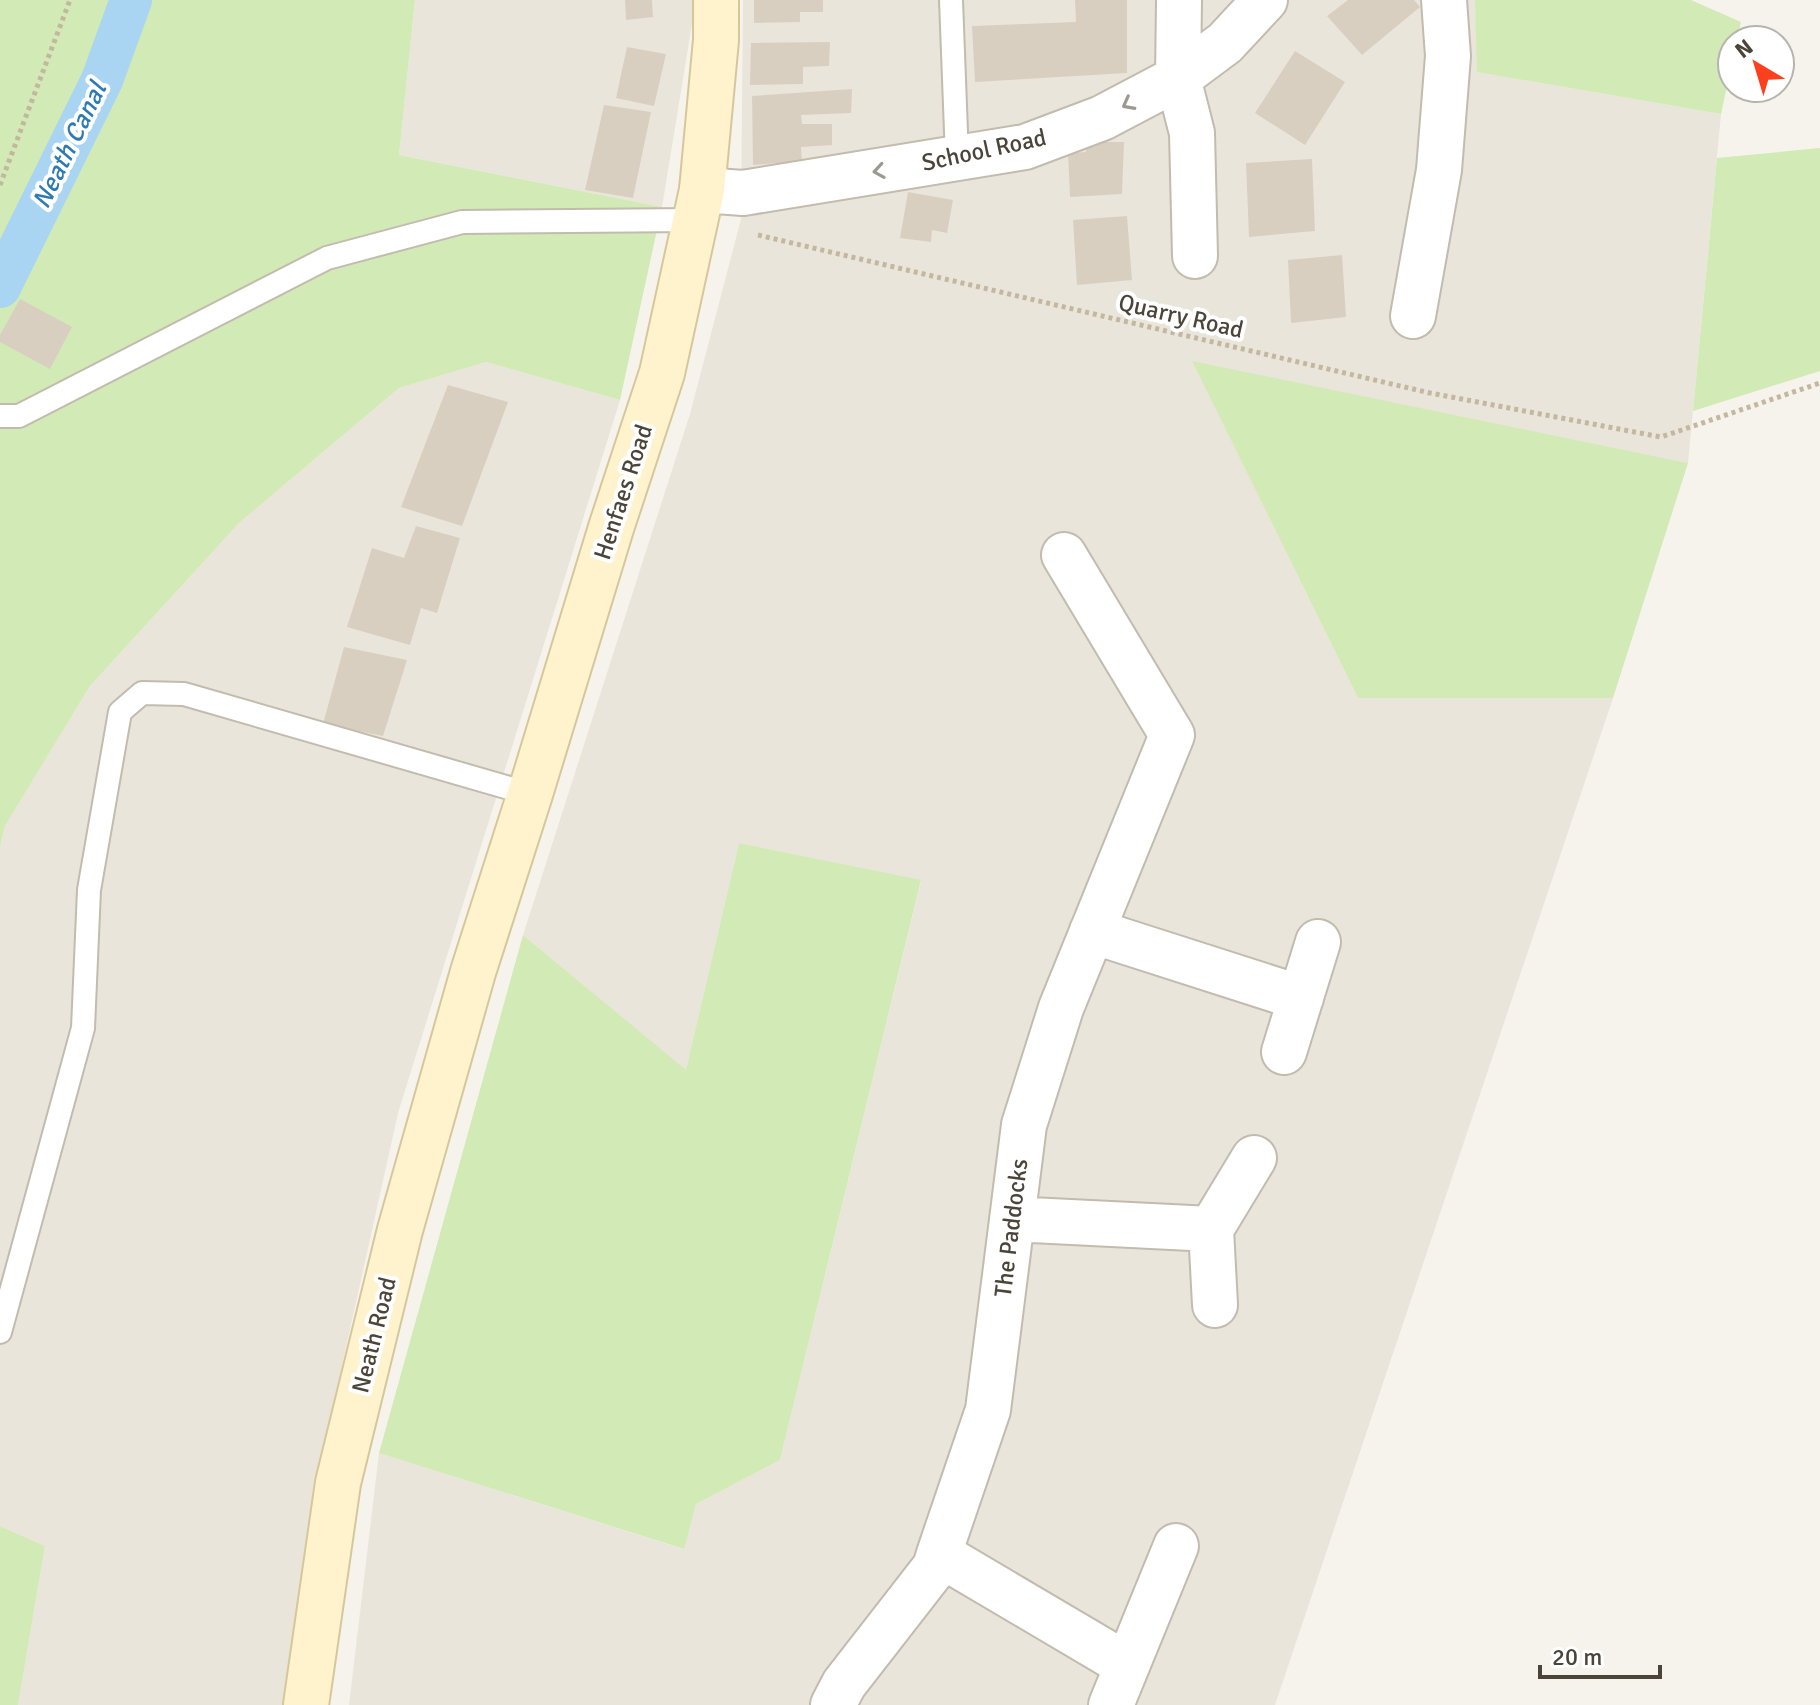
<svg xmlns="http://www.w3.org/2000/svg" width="1820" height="1705" viewBox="0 0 1820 1705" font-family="Signika,sans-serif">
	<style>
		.residential { fill: #eae5da }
		.green { fill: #d2eab5 }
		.water { fill: #a9d4f2 }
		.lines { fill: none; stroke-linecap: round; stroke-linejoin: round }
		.canal { stroke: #a9d4f2; stroke-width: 42 }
		.building { fill: #d8cfc1 }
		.service-casing { stroke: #c2bbae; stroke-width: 26 }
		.minor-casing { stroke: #c2bbae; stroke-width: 48 }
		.secondary-casing { stroke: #d6c79b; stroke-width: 48 }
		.path { stroke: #c4b79f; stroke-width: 5; stroke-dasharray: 4 4; stroke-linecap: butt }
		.service { stroke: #fff; stroke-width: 22 }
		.minor { stroke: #fff; stroke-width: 44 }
		.secondary { stroke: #fff3cd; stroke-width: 44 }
		.oneway { stroke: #9c9892 }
		.labels { text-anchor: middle; stroke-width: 8; stroke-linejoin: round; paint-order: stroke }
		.street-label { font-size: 24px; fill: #4b4439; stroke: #fff }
		.water-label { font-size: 26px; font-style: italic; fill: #2e7ab2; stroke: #fff }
	</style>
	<rect width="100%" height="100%" fill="#f6f3ec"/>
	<path class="residential" d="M 415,0 L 692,0 L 692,24 L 662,207 L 399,155 Z
		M 743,0 L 1475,0 L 1478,72 L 1721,114 L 1688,463 L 1193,362 L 1358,698 L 1613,698 L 1275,1705 L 349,1705 L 379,1453 L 683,1549 L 696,1504 L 780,1460 L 921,881 L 739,843 L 686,1071 L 523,935 L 690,414 L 741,219 Z
		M 486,362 L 620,400 L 398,1113 L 325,1442 L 283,1705 L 18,1705 L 45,1546 L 0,1526 L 0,847 L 5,826 L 90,686 L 239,523 L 399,388 Z"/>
	<path class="green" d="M 0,0 L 415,0 L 399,155 L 662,207 L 620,400 L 486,362 L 399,388 L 239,523 L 90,686 L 5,826 L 0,847 Z
		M 1475,0 L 1691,0 L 1741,22 L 1737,40 L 1732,40 L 1732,63 L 1721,114 L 1477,72 Z
		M 1820,148 L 1820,371 L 1693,411 L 1717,158 Z
		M 1192,361 L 1688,463 L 1613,698 L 1358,698 Z
		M 739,843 L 921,880 L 780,1460 L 696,1504 L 684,1549 L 379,1453 L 523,935 L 686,1070 Z
		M 0,1526 L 45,1546 L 18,1705 L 0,1705 Z"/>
	<path class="water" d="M 9,248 L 21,248 L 27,257 L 0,308 L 0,265 Z"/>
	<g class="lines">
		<path class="canal" d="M 0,287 L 102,80 L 131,0"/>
	</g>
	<path class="building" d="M 625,0 L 652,0 L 653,17 L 626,20 Z
		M 754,0 L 823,0 L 823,12 L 800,12 L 800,22 L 754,23 Z
		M 1075,0 L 1127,0 L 1127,73 L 975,82 L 972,26 L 1076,22 Z
		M 1348,0 L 1414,0 L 1420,7 L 1362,55 L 1327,16 Z
		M 830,42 L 829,66 L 803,67 L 803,84 L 750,85 L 751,43 Z
		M 627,47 L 666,54 L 654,106 L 616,98 Z
		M 1295,51 L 1345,82 L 1305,145 L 1255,113 Z
		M 852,89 L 851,113 L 801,115 L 802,124 L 832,124 L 832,145 L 801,147 L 802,161 L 753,165 L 752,96 Z
		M 604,105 L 651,112 L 633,198 L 585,190 Z
		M 1087,142 L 1124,142 L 1122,194 L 1070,197 L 1068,153 L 1086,152 Z
		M 1312,159 L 1315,231 L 1249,237 L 1246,163 Z
		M 908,192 L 953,200 L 947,233 L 932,230 L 931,242 L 900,238 Z
		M 1127,216 L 1132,280 L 1077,285 L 1073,220 Z
		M 1342,255 L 1346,317 L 1291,323 L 1288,260 Z
		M 20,299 L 72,327 L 50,369 L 0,342 L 0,335 Z
		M 448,385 L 508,402 L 462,526 L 401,507 Z
		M 416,526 L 460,538 L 437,613 L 421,608 L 410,645 L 347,627 L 372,548 L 404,558 Z
		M 344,647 L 407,660 L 383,736 L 323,724 Z"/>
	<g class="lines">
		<g class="service-casing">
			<path id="service" d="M 951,0 L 957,158
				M 0,416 L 19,416 L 327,258 L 462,222 L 695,220
				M 0,1332 L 83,1028 L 89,890 L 120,712 L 142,693 L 184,694 L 530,794"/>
		</g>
		<g class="minor-casing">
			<path id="minor" d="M 702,190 L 743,193 L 1025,147 L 1102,118 L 1178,78 L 1179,0
				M 1195,256 L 1192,133 L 1178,78 L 1225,43 L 1265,0
				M 1413,316 L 1439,170 L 1448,56 L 1444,0
				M 1092,931 L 1301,998
				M 1284,1052 L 1318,942
				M 1012,1219 L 1211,1229
				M 1215,1305 L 1211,1229 L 1254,1158
				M 939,1554 L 1127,1665
				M 833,1705 L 844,1684 L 935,1567 L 939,1554 L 988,1410 L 1024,1125 L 1061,1008 L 1172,735 L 1064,555
				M 1111,1705 L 1176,1546"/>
		</g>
		<g class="secondary-casing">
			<path id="secondary" d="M 306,1705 L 338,1483 L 400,1230 L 473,972 L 530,794 L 611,528 L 662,373 L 702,190 L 716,40 L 716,0"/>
		</g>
		<path class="path" d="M 0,185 L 70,0
			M 758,235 L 1430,393 L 1661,437 L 1820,383"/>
		<use href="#service" class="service"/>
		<use href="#minor" class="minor"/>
		<use href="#secondary" class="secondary"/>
	</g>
	<defs><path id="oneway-chevron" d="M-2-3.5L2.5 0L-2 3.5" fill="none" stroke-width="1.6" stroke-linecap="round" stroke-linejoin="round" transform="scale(2)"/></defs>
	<g class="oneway">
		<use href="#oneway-chevron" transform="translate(1128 104) rotate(152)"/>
		<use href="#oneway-chevron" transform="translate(879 171) rotate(171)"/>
	</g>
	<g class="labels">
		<g class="street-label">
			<text transform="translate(984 150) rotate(-12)" y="8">School Road</text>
			<text transform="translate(1181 316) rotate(13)" y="8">Quarry Road</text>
			<text transform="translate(623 492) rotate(-72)" y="8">Henfaes Road</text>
			<text transform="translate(1011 1228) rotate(-83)" y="8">The Paddocks</text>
			<text transform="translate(374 1335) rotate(-76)" y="8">Neath Road</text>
		</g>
		<g class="water-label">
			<text transform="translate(69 145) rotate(-64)" y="9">Neath Canal</text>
		</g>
	</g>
	<g transform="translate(1756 64) rotate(322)"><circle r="38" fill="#ffffff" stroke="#b7b4b0" stroke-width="2"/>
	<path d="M0-6L14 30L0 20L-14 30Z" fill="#fc3f1d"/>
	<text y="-12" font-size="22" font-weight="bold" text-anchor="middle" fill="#4b4439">N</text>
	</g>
	<path d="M1540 1665v12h120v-12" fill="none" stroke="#4b4439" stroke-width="4"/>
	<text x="1552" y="1665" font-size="24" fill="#4b4439" stroke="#ffffff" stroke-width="6" paint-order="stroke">20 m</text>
</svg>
